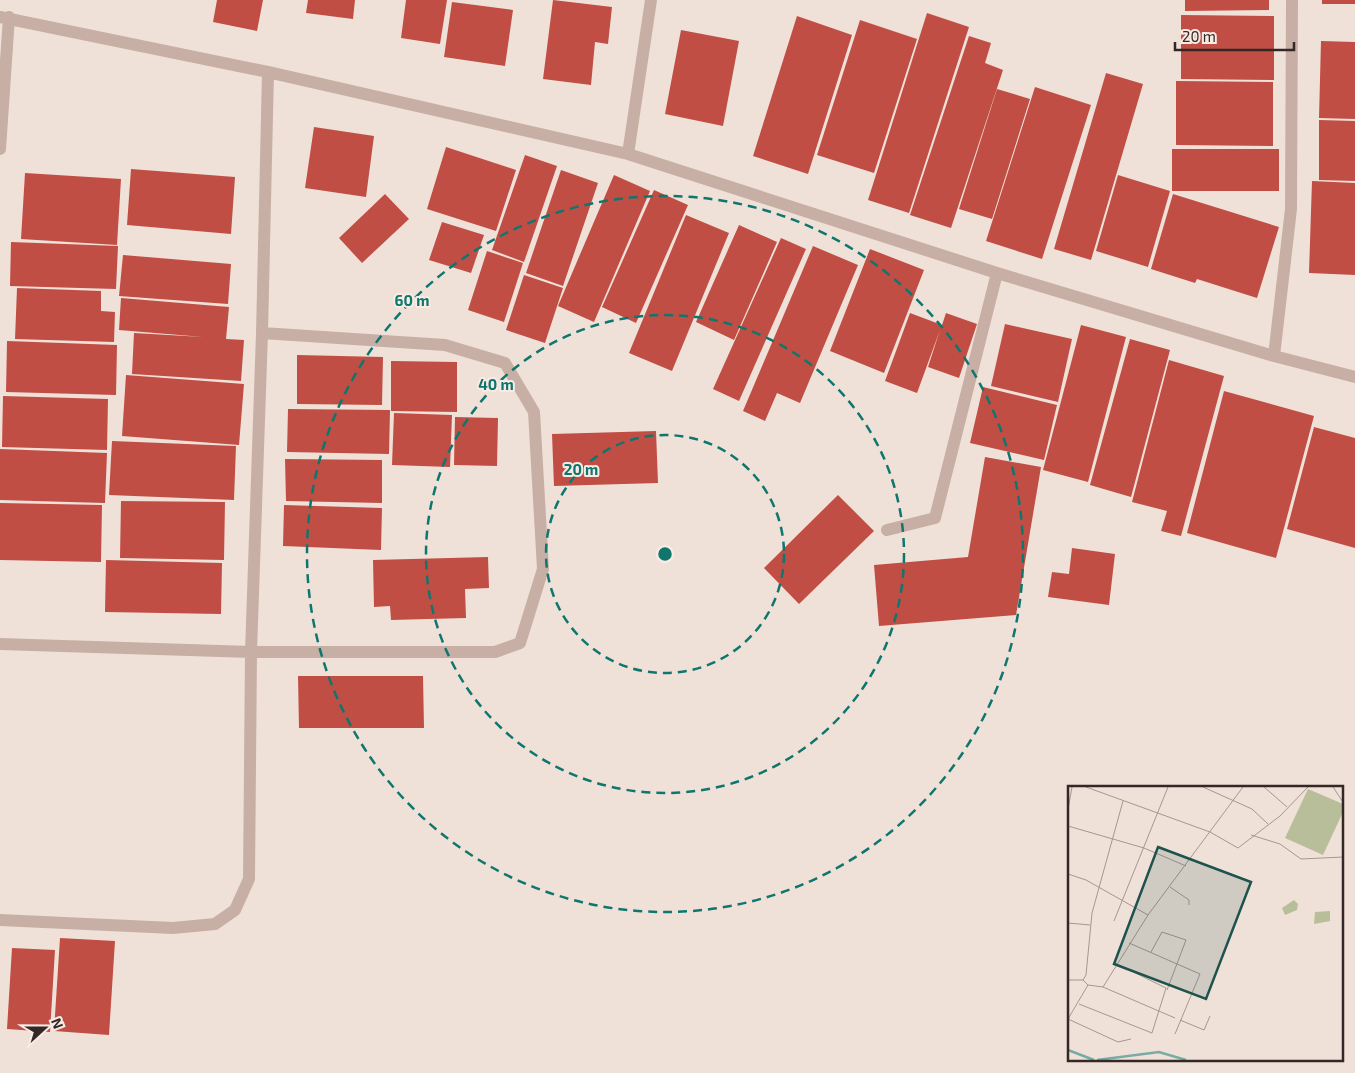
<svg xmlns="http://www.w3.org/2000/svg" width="1355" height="1073" viewBox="0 0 1355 1073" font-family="'Exo 2',sans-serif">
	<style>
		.building { fill: #c04e45 }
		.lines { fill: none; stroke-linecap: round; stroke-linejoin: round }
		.minor { stroke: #c7afa5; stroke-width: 12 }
		.ring { fill: none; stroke: #0f766e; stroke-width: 2.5; stroke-dasharray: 9 6 }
		.inset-river { fill: none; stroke: #79aba5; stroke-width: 2.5 }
		.inset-road { fill: none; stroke: #a49791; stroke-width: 1 }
		.view { fill: #1e524d; fill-opacity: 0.15; stroke: #1e524d; stroke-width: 2.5 }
		.inset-edge { fill: none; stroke: #332826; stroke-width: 2.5 }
		.centre { fill: #0f766e; stroke: #f8ebe4; stroke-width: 2.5 }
		.ring-label { font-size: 15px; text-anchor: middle; font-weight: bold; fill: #0f766e; stroke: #f8ebe4; stroke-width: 4; stroke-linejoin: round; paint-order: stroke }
	</style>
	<rect width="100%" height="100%" fill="#f0e1d8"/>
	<path class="building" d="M 217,0 L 263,0 L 257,31 L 213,22 Z
		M 308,0 L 355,0 L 353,19 L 306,13 Z
		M 406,0 L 447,0 L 440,44 L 401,38 Z
		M 553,0 L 612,7 L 608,44 L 595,42 L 591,85 L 543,79 Z
		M 1185,0 L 1269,0 L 1269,10 L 1185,11 Z
		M 1322,0 L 1355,0 L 1355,4 L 1322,4 Z
		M 452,2 L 513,10 L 505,66 L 444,57 Z
		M 927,13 L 969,27 L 909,213 L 868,200 Z
		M 1181,15 L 1274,16 L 1274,80 L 1181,79 Z
		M 797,16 L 852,35 L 808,174 L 753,156 Z
		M 860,20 L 917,39 L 874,173 L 817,155 Z
		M 681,30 L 739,41 L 723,126 L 665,114 Z
		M 969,36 L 991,43 L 985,63 L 1003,70 L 951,228 L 910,215 Z
		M 1321,41 L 1355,42 L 1355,119 L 1319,118 Z
		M 1106,73 L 1143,84 L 1091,260 L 1054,249 Z
		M 1176,81 L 1273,82 L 1273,146 L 1176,145 Z
		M 1035,87 L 1091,105 L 1042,259 L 986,241 Z
		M 997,89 L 1030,99 L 992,219 L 959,209 Z
		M 1319,120 L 1355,121 L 1355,181 L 1319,180 Z
		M 314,127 L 374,136 L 366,197 L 305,188 Z
		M 446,147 L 516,170 L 496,231 L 427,209 Z
		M 1172,149 L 1279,149 L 1279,191 L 1172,191 Z
		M 525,155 L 557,166 L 524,262 L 492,250 Z
		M 131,169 L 235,177 L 231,234 L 127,225 Z
		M 561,170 L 598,183 L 563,286 L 526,273 Z
		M 25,173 L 121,179 L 117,245 L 21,239 Z
		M 614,175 L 650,191 L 594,322 L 558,306 Z
		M 1118,175 L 1170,191 L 1148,267 L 1096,251 Z
		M 1312,181 L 1355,183 L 1355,275 L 1309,273 Z
		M 654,190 L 688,205 L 636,323 L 602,307 Z
		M 385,194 L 409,219 L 362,263 L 339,238 Z
		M 1173,194 L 1279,227 L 1257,298 L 1197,279 L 1195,283 L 1151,269 Z
		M 686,215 L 729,233 L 672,371 L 629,353 Z
		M 442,222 L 484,235 L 471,273 L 429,260 Z
		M 739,225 L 777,242 L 734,340 L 696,322 Z
		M 781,238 L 806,249 L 739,401 L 713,389 Z
		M 11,242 L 118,246 L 116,289 L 10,286 Z
		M 813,246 L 858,265 L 800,403 L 777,393 L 765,421 L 743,411 Z
		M 870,249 L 924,270 L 884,373 L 830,351 Z
		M 487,251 L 523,263 L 504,322 L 468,310 Z
		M 123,255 L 231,264 L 228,304 L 119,296 Z
		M 524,275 L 563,288 L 545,343 L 506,330 Z
		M 17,288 L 101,291 L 101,311 L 115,312 L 114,342 L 15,339 Z
		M 121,298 L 229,307 L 226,339 L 244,340 L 241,381 L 132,374 L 134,333 L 203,337 L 119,330 Z
		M 910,313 L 942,325 L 946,313 L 977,324 L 959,378 L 928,367 L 940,330 L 917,393 L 885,381 Z
		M 1005,324 L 1072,339 L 1058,402 L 991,386 Z
		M 1081,325 L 1126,337 L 1088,482 L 1043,470 Z
		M 1130,339 L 1170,350 L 1131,497 L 1090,485 Z
		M 7,341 L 117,345 L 116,395 L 6,392 Z
		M 297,355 L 383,357 L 382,405 L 297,404 Z
		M 1169,360 L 1224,376 L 1181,536 L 1161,531 L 1167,511 L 1132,502 Z
		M 391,361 L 457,362 L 457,412 L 391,411 Z
		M 126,375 L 244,384 L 239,445 L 122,436 Z
		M 983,387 L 1057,405 L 1044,460 L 970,443 Z
		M 1224,391 L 1314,416 L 1276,558 L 1187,533 Z
		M 3,396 L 108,399 L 107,450 L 2,447 Z
		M 288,409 L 390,410 L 389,454 L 287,452 Z
		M 394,413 L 452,415 L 450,467 L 392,465 Z
		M 455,417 L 498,418 L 497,466 L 454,465 Z
		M 1314,427 L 1355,438 L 1355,548 L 1287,529 Z
		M 656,431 L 658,483 L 554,486 L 552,434 Z
		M 112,441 L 236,446 L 234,500 L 109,495 Z
		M 0,449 L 107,453 L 105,503 L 0,500 Z
		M 985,457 L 1041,467 L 1016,615 L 879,626 L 874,565 L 968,557 Z
		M 285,459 L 382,460 L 382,503 L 286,501 Z
		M 838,495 L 874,531 L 799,604 L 764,568 Z
		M 121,501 L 225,502 L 224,560 L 120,558 Z
		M 0,503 L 102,505 L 101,562 L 0,560 Z
		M 284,505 L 382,508 L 381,550 L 283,546 Z
		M 1072,548 L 1115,554 L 1109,605 L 1048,597 L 1052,572 L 1069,574 Z
		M 488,557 L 489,588 L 465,589 L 466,618 L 391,620 L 390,606 L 374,607 L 373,560 Z
		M 106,560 L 222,563 L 221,614 L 105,612 Z
		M 298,676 L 423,676 L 424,728 L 299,728 Z
		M 60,938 L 115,941 L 109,1035 L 54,1031 Z
		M 12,948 L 55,950 L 50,1032 L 7,1029 Z"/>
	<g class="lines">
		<path class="minor" d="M 0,17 L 268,72 L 628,154 L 997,273 L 1274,356 L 1355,377
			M 0,149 L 9,17
			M 628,154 L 651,0
			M 1274,356 L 1291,209 L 1292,0
			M 887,530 L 935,518 L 997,273
			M 0,644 L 251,652 L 495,652 L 520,643 L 543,569 L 534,412 L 505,363 L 445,345 L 262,333
			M 0,920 L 173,928 L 215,924 L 235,910 L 249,879 L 251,652 L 262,333 L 268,72"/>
	</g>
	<g class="ring">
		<circle cx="665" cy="554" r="119"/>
		<circle cx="665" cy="554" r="239"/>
		<circle cx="665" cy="554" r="358"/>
	</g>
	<g transform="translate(1068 786)">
		<rect width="275" height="275" fill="#f0e1d8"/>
		<path d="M 240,3 L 275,18 L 275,26 L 255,69 L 217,52 ZM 226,114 L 230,118 L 229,124 L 217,129 L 214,122 ZM 262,125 L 262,135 L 246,138 L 247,126 Z" fill="#b7be99"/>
		<path class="inset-river" d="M 0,264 L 26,274M 29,274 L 91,266 L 118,274"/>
		<path class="inset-road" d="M 18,1 L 142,46 L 170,62 L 212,30 L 240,1M 135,1 L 184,23 L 200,38M 196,1 L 219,21M 265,1 L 275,16M 0,23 L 4,1M 0,40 L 76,62 L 118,80M 183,49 L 212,58 L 233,73 L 275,71M 0,88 L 18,94 L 80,129M 102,101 L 121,114 L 121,119M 46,135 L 100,1M 0,137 L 22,139M 61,157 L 132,188 L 107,248M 83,166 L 94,146 L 118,154 L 99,204M 0,194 L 15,194 L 20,199 L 35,201 L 80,129 L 175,1M 15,194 L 18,189 L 24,127 L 55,15M 20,199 L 0,233 L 50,256 L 63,253M 35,201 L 107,232M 11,218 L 84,247 L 98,202 L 47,177M 112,234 L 136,244 L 142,230"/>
		<path class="view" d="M 90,61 L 183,96 L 138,213 L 46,178 Z"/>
		<rect width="275" height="275" class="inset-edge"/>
	</g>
	<circle cx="665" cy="554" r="8" class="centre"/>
	<g class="ring-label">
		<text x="412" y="306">60 m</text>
		<text x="496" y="390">40 m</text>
		<text x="581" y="475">20 m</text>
	</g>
	<g transform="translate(45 1028) rotate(69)" stroke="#f8ebe4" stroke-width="4" paint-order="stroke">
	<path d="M0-4L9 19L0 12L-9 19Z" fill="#332826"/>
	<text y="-8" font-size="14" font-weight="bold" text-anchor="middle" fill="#332826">N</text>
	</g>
	<path d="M1175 42v8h119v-8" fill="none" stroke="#332826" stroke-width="2.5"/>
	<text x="1182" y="42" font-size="15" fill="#332826" stroke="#f8ebe4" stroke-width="4" paint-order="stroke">20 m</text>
</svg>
